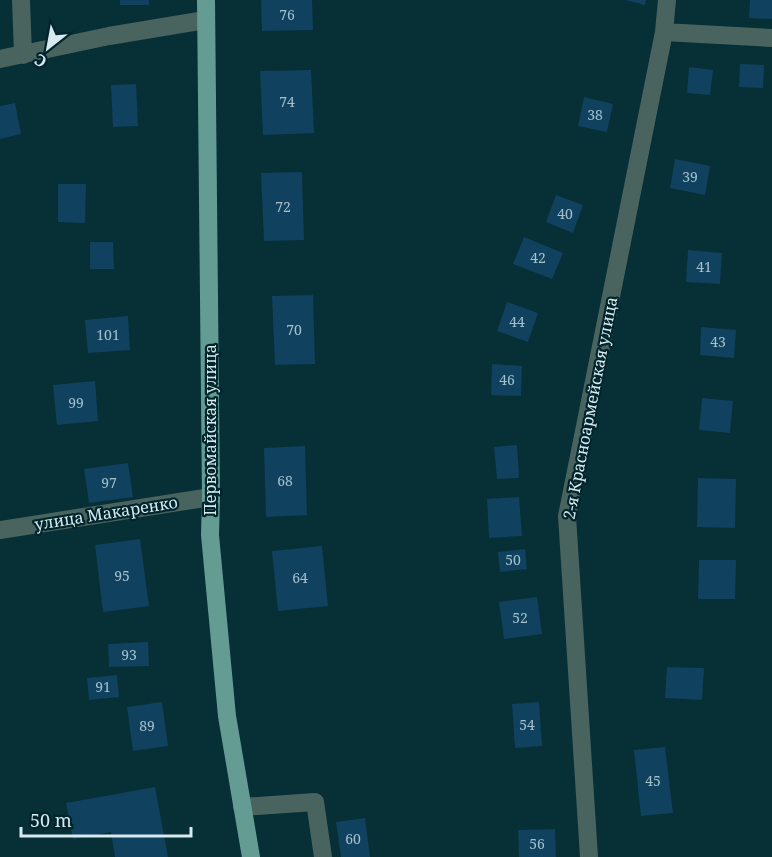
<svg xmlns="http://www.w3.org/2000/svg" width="772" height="857" viewBox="0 0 772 857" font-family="'Noto Serif',serif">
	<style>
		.building { fill: #10415e }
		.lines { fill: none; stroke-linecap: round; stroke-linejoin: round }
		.minor { stroke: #49635f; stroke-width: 18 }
		.major { stroke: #649c94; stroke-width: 18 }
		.labels { text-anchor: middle; stroke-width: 4.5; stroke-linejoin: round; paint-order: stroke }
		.number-label { font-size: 14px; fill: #a4c0cb }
		.street-label { font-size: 16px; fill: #d6eaef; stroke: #00252c }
	</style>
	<rect width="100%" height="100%" fill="#062f36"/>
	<path class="building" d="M 120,0 L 149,0 L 149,5 L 120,5 Z
		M 261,0 L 312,0 L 313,30 L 262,31 Z
		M 625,0 L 646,0 L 645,5 Z
		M 750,0 L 772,0 L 772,19 L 749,18 Z
		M 740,64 L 764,65 L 763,88 L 739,87 Z
		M 689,67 L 713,70 L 710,95 L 687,93 Z
		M 311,70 L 314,133 L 263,135 L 260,71 Z
		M 136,84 L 138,126 L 113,127 L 111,85 Z
		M 584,97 L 613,104 L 607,132 L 578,126 Z
		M 15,103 L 21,134 L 0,139 L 0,106 Z
		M 675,159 L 710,166 L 705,195 L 670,188 Z
		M 302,172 L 304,240 L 264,241 L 261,173 Z
		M 58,184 L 86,184 L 85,223 L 58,222 Z
		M 556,195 L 583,205 L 573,233 L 546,222 Z
		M 524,237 L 563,253 L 552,279 L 513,264 Z
		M 90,242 L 113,242 L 114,269 L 90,269 Z
		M 688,250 L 722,253 L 720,284 L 686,282 Z
		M 313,295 L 315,364 L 275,365 L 272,296 Z
		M 507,302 L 538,313 L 528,342 L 497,331 Z
		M 128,316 L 130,350 L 88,353 L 85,320 Z
		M 701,327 L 736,330 L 734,358 L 700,355 Z
		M 492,364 L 522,366 L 521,396 L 491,395 Z
		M 95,381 L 98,421 L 57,425 L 53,385 Z
		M 702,398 L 733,401 L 730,433 L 699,430 Z
		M 517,445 L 519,478 L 497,479 L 494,447 Z
		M 305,446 L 307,515 L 266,517 L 264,448 Z
		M 128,463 L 133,497 L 89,503 L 84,469 Z
		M 698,478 L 736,479 L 735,528 L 697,527 Z
		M 519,497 L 522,536 L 489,538 L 487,499 Z
		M 140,539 L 149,606 L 103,612 L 95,545 Z
		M 322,546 L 328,606 L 278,611 L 272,551 Z
		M 525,549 L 527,569 L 500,572 L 498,552 Z
		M 699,560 L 736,560 L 735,599 L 698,599 Z
		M 537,597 L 542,634 L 504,639 L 499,602 Z
		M 148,642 L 149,666 L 109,667 L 108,644 Z
		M 667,667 L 704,668 L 702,700 L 665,698 Z
		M 117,675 L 119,697 L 89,700 L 87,678 Z
		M 162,702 L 168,746 L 133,751 L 127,707 Z
		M 539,702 L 542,746 L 515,748 L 512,704 Z
		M 665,747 L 673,813 L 641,816 L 634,750 Z
		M 155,787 L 168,857 L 115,857 L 111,832 L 73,839 L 66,803 Z
		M 365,818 L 370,857 L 341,857 L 336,822 Z
		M 555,829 L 556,857 L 519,857 L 518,830 Z"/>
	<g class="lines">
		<path class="minor" d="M 21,0 L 23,55
			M 664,32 L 772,38
			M 0,59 L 109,36 L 205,20
			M 0,530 L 211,497
			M 242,807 L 315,802 L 323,857
			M 589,857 L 567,516 L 664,32 L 667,0"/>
		<path class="major" d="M 206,0 L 211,497 L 210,535 L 227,716 L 251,857"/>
	</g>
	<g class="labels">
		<g class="number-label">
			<text x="287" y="20">76</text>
			<text x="287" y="107">74</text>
			<text x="595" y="120">38</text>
			<text x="690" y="182">39</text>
			<text x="283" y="212">72</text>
			<text x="565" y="219">40</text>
			<text x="538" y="263">42</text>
			<text x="704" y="272">41</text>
			<text x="517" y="327">44</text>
			<text x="294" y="335">70</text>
			<text x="108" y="340">101</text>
			<text x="718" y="347">43</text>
			<text x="507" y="385">46</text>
			<text x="76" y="408">99</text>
			<text x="285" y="486">68</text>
			<text x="109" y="488">97</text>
			<text x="513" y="565">50</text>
			<text x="122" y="581">95</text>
			<text x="300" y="583">64</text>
			<text x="520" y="623">52</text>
			<text x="129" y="660">93</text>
			<text x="103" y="692">91</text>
			<text x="527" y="730">54</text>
			<text x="147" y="731">89</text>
			<text x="653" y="786">45</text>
			<text x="353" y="844">60</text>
			<text x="537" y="849">56</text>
		</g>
		<g class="street-label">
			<text transform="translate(590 408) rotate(-79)" y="6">2-я Красноармейская улица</text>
			<text transform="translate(210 430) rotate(-90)" y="6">Первомайская улица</text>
			<text transform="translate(106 513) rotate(-9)" y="6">улица Макаренко</text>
		</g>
	</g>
	<g transform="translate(48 48) rotate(211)" stroke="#00252c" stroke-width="4.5" paint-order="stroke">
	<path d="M0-4.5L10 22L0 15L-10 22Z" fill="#d6eaef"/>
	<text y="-9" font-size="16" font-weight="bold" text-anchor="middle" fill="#d6eaef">С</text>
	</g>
	<path d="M21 827v9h170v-9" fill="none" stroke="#d6eaef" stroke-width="3"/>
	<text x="30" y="827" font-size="18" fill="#d6eaef" stroke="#00252c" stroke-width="4.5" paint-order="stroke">50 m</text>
</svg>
